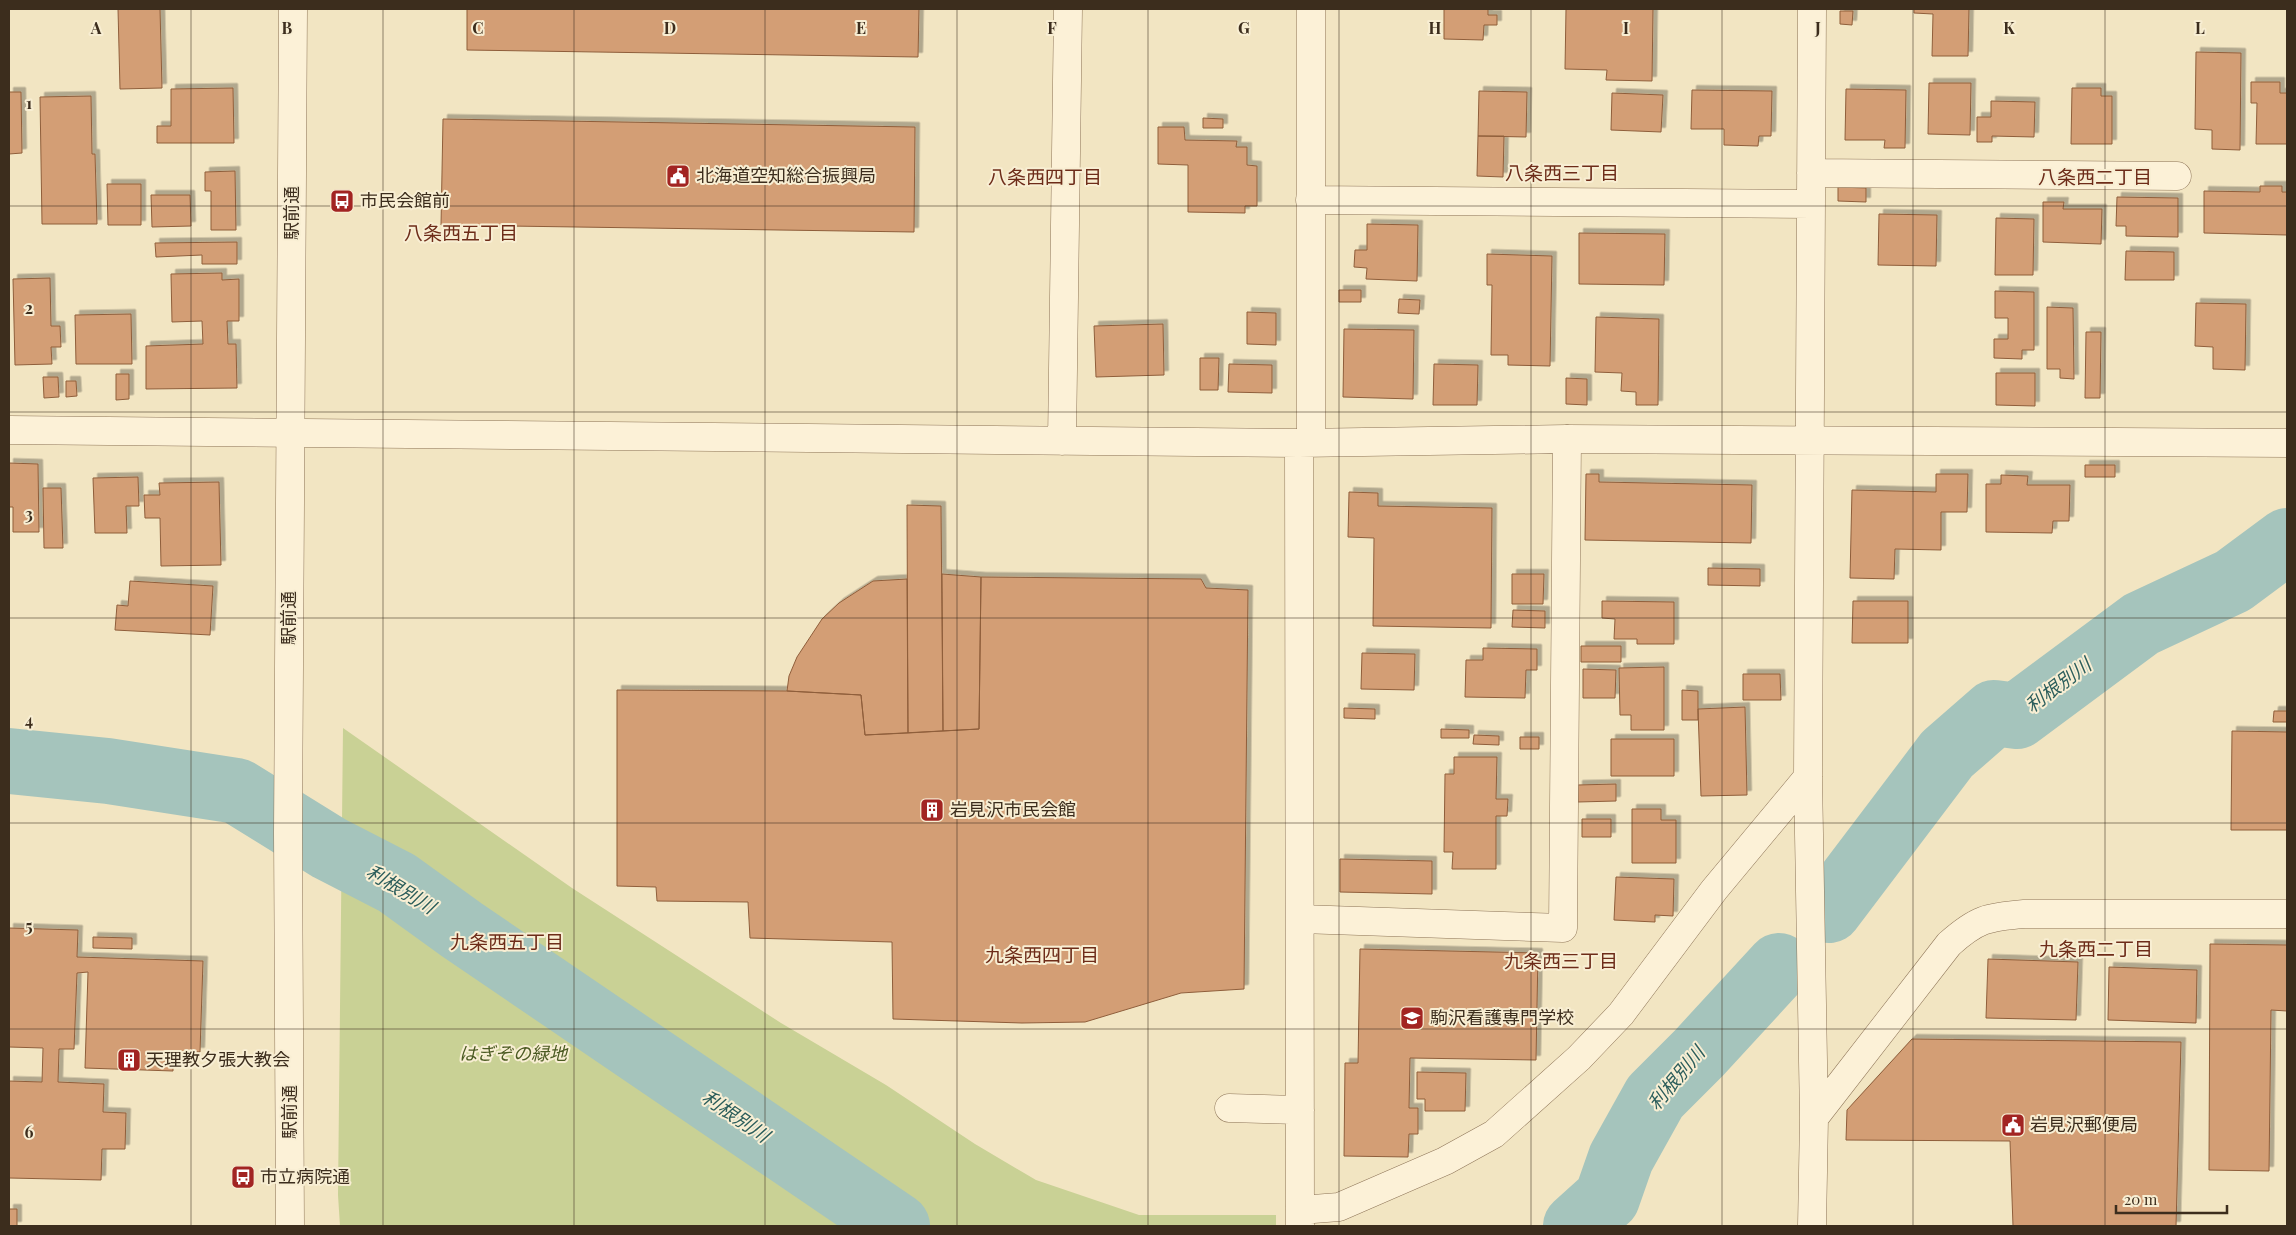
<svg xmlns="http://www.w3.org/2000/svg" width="2296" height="1235" viewBox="0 0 2296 1235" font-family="'Playfair Display','Noto Sans JP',serif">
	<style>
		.green { fill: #c9d195 }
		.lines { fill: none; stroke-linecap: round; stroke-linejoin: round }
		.river { stroke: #a5c4bc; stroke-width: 66 }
		.building { fill: #d39e75; stroke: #8f5e3b; filter: url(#shadow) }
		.minor-casing { stroke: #8e7558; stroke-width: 29 }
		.minor { stroke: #fcf1d7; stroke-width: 28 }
		.grid { fill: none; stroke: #3c2d1d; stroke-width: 1; stroke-opacity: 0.55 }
		.labels { text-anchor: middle; stroke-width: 4; stroke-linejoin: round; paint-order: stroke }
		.poi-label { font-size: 18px; fill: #3c2d1d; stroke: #f8eed3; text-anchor: start }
		.street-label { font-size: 18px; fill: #3c2d1d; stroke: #f8eed3 }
		.park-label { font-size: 18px; font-style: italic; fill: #4b5a22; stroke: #f8eed3 }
		.neighbourhood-label { font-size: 19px; fill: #6d2c19; stroke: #f8eed3 }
		.water-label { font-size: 19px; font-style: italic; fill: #2b5d5b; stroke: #f8eed3 }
		.grid-label { font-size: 16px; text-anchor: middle; font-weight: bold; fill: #3c2d1d; stroke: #f8eed3; stroke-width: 4; stroke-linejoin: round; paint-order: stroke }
	</style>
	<defs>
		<filter id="shadow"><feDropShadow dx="4.5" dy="-4.5" stdDeviation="0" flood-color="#0004"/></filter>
	</defs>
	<rect width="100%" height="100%" fill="#f2e5c2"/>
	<path class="green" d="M 343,728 L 572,888 L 781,1023 L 886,1085 L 975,1144 L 1036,1180 L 1139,1215 L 1276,1215 L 1276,1226 L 340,1226 L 338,1195 Z"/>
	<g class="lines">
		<path class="river" d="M 9,761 L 108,771 L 237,791 L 329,848 L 397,883 L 462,930 L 897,1226
			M 1829,910 L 1947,754 L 1994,713 L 2017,716 L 2141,624 L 2233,581 L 2287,541
			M 1576,1226 L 1607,1198 L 1621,1158 L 1655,1097 L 1699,1053 L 1779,966"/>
	</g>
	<path class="building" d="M 118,9 L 160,9 L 162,88 L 120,89 Z
		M 467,9 L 919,9 L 918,57 L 467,50 Z
		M 1444,9 L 1488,9 L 1488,15 L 1497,15 L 1497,25 L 1484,25 L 1483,40 L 1444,39 Z
		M 1566,9 L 1653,9 L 1652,81 L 1606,80 L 1607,70 L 1565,69 Z
		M 1914,9 L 1969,9 L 1968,56 L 1932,56 L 1933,14 L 1914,13 Z
		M 1840,11 L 1853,11 L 1852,25 L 1840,24 Z
		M 2196,52 L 2241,53 L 2240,150 L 2212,149 L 2212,130 L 2195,129 Z
		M 2251,82 L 2280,82 L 2280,93 L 2287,93 L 2287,144 L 2256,144 L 2257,103 L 2251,103 Z
		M 1929,83 L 1971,83 L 1970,135 L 1928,134 Z
		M 233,88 L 234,143 L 157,143 L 157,126 L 171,126 L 171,89 Z
		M 2072,88 L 2101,88 L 2101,96 L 2112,96 L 2112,144 L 2071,144 Z
		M 1846,89 L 1906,90 L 1905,148 L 1884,148 L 1885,140 L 1845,140 Z
		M 1692,90 L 1772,91 L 1771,136 L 1759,136 L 1758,146 L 1724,145 L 1724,129 L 1691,129 Z
		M 1479,91 L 1527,92 L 1526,137 L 1478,136 Z
		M 9,92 L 21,92 L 22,153 L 9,154 Z
		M 1612,93 L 1663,95 L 1661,132 L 1611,130 Z
		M 91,96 L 92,154 L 95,154 L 97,224 L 42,224 L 40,97 Z
		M 1991,101 L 2035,102 L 2034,137 L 1992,136 L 1992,142 L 1977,142 L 1977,117 L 1991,117 Z
		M 1203,118 L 1223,119 L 1223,128 L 1203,128 Z
		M 443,119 L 915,127 L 914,232 L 441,225 Z
		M 1158,127 L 1184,127 L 1185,140 L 1237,141 L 1236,147 L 1247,147 L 1247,165 L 1257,166 L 1257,206 L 1245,206 L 1245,213 L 1188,212 L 1188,165 L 1158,164 Z
		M 1478,136 L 1504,136 L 1503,177 L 1477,176 Z
		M 235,171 L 236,230 L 211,230 L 211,191 L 205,191 L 205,172 Z
		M 107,184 L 141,184 L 141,225 L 108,225 Z
		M 2260,186 L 2282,186 L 2282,192 L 2287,192 L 2287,235 L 2204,233 L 2204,191 L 2260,192 Z
		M 1838,187 L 1866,188 L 1866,202 L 1838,201 Z
		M 151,195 L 190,195 L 191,226 L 152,227 Z
		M 2117,197 L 2178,198 L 2178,237 L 2126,236 L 2126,226 L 2116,226 Z
		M 2043,202 L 2064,202 L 2063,209 L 2102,209 L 2101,244 L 2043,242 Z
		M 1879,214 L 1937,215 L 1936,266 L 1878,265 Z
		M 1996,218 L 2034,219 L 2033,275 L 1995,275 Z
		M 1367,224 L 1418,225 L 1417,281 L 1366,279 L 1367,268 L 1354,267 L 1355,250 L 1367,250 Z
		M 1579,233 L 1665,234 L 1664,285 L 1579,284 Z
		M 237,242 L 237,264 L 202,264 L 202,255 L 156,257 L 155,243 Z
		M 2126,251 L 2174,252 L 2174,280 L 2125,280 Z
		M 1487,254 L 1552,256 L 1550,366 L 1508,365 L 1508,355 L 1491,355 L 1492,285 L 1487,285 Z
		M 222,273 L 222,280 L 239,279 L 239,321 L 227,321 L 228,344 L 236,344 L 237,388 L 146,389 L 146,346 L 203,344 L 202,321 L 172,322 L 171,274 Z
		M 50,278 L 51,326 L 60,326 L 61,347 L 51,347 L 52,364 L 15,365 L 13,279 Z
		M 1339,290 L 1361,290 L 1361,302 L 1339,302 Z
		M 1995,291 L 2034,292 L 2034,350 L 2022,350 L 2022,359 L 1994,358 L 1994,339 L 2008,339 L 2008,318 L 1995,318 Z
		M 1399,299 L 1420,300 L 1419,314 L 1398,313 Z
		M 2196,303 L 2246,304 L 2245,370 L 2213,369 L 2213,347 L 2195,346 Z
		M 2047,307 L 2073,308 L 2074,379 L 2060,378 L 2060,369 L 2047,369 Z
		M 1247,312 L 1276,313 L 1276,345 L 1247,344 Z
		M 131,314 L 132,364 L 76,364 L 75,315 Z
		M 1596,317 L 1659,319 L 1658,405 L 1636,405 L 1636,392 L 1621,391 L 1622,373 L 1595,372 Z
		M 1163,324 L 1164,375 L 1096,377 L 1094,326 Z
		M 1344,329 L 1414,330 L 1413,399 L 1343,397 Z
		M 2086,332 L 2101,332 L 2100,398 L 2085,398 Z
		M 1200,358 L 1219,358 L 1218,390 L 1200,390 Z
		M 1229,364 L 1272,365 L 1272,393 L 1228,392 Z
		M 1434,364 L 1478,365 L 1477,405 L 1433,405 Z
		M 1996,373 L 2035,373 L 2035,406 L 1996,405 Z
		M 116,374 L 129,374 L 129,399 L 116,400 Z
		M 43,377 L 58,377 L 59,397 L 44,398 Z
		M 1566,378 L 1587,379 L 1587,405 L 1566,404 Z
		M 66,381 L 76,381 L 77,396 L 66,397 Z
		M 9,463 L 38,464 L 39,532 L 13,532 L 13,507 L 9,507 Z
		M 2085,465 L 2115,465 L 2115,477 L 2085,477 Z
		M 1586,474 L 1599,474 L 1599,482 L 1752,485 L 1751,543 L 1585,540 Z
		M 1936,474 L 1968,474 L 1967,512 L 1941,512 L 1941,550 L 1895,549 L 1894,579 L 1850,578 L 1852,490 L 1936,492 Z
		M 2001,475 L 2028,476 L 2027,485 L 2070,485 L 2069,521 L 2053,521 L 2052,533 L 1986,532 L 1986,484 L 2001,484 Z
		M 138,477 L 139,506 L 126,506 L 127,533 L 95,533 L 93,478 Z
		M 219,482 L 221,565 L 161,566 L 160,518 L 145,518 L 144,495 L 160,495 L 159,483 Z
		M 43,488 L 61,488 L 63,548 L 44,548 Z
		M 1349,492 L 1378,493 L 1378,506 L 1492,508 L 1491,628 L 1373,626 L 1374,538 L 1348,537 Z
		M 907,505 L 941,506 L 943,731 L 908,733 Z
		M 1708,568 L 1760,569 L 1760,586 L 1708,585 Z
		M 942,574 L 981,577 L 979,729 L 943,731 Z
		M 1512,574 L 1544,574 L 1543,604 L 1512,604 Z
		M 981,577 L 1201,579 L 1206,588 L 1248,590 L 1244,989 L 1181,993 L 1085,1022 L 1022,1023 L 893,1019 L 892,942 L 750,938 L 748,902 L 657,901 L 656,887 L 617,886 L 617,690 L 787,691 L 861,695 L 865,735 L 979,729 Z
		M 907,579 L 908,733 L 865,735 L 861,695 L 787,691 L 789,676 L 797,657 L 822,619 L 839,603 L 873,581 Z
		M 130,581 L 213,586 L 210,635 L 115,630 L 117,605 L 128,606 Z
		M 1602,601 L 1674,602 L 1674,644 L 1637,644 L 1637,639 L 1614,639 L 1615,619 L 1602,618 Z
		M 1853,601 L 1908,601 L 1908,643 L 1852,643 Z
		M 1513,610 L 1545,611 L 1545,628 L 1512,627 Z
		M 1581,646 L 1621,646 L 1621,662 L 1581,662 Z
		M 1483,648 L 1537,649 L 1537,670 L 1526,670 L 1525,698 L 1465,697 L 1466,660 L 1483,660 Z
		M 1362,653 L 1415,654 L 1414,690 L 1361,689 Z
		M 1664,667 L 1664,730 L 1631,730 L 1631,715 L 1620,715 L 1619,668 Z
		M 1583,669 L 1616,670 L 1615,698 L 1583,698 Z
		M 1743,674 L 1780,674 L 1781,700 L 1743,700 Z
		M 1682,690 L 1698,691 L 1698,720 L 1682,720 Z
		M 1745,707 L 1747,795 L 1701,796 L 1698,709 Z
		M 1344,708 L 1375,709 L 1375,719 L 1344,718 Z
		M 2274,711 L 2287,711 L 2287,722 L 2273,722 Z
		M 1441,729 L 1469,730 L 1469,738 L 1441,738 Z
		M 2232,731 L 2287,732 L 2287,830 L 2231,830 Z
		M 1474,735 L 1499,736 L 1499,745 L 1473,744 Z
		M 1520,737 L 1539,737 L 1539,749 L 1520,749 Z
		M 1611,739 L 1674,739 L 1674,776 L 1611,776 Z
		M 1454,757 L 1497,757 L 1496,799 L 1508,799 L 1507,816 L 1496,816 L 1496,869 L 1452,869 L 1453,852 L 1444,852 L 1445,774 L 1454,774 Z
		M 1616,784 L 1616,801 L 1578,802 L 1578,785 Z
		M 1632,809 L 1661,809 L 1661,820 L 1676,820 L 1676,863 L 1632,863 Z
		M 1582,819 L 1611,819 L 1611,837 L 1582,837 Z
		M 1340,859 L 1432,861 L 1432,894 L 1340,892 Z
		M 1616,877 L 1674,879 L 1673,916 L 1655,915 L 1655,922 L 1614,920 Z
		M 9,928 L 78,930 L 77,957 L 203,961 L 200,1052 L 173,1051 L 173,1071 L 85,1068 L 88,972 L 77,973 L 74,1049 L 59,1049 L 58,1082 L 104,1084 L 103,1112 L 126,1113 L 125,1149 L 102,1149 L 101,1180 L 9,1178 L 9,1081 L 42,1082 L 43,1048 L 9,1047 Z
		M 93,937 L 132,938 L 132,949 L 93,948 Z
		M 2210,944 L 2287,945 L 2287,1011 L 2271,1010 L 2269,1171 L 2209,1170 Z
		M 1360,949 L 1538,953 L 1536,1060 L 1410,1058 L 1409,1108 L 1418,1108 L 1418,1134 L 1409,1134 L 1408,1157 L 1344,1156 L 1345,1063 L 1358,1063 Z
		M 1988,959 L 2078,962 L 2076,1020 L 1986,1018 Z
		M 2109,967 L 2197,970 L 2196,1023 L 2108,1020 Z
		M 1912,1039 L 2181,1042 L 2176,1226 L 2013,1226 L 2010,1141 L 1846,1140 L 1847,1110 Z
		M 1417,1072 L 1466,1073 L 1465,1111 L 1425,1111 L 1425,1099 L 1417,1099 Z
		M 9,1209 L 17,1209 L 17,1226 L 9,1226 Z"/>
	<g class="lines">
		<g class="minor-casing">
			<path id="minor" d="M 1311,9 L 1311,443
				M 1812,9 L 1808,777 L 1814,1118 L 1812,1226
				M 1811,173 L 2177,176
				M 1310,200 L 1811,204
				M 9,430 L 1299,443 L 1567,439 L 2287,443
				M 1062,441 L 1068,9
				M 1299,443 L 1300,1226
				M 1301,919 L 1563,928 L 1567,439
				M 1229,1108 L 1300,1110
				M 1814,1118 L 1949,944 C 1977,919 1987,917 2024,914 L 2287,914
				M 1300,1210 L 1339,1207 L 1445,1161 L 1494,1134 L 1579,1058 L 1621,1014 L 1714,890 L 1808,777
				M 290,1226 L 288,833 L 293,9"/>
		</g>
		<use href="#minor" class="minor"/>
	</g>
	<path class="grid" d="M 191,9 L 191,1226M 383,9 L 383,1226M 574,9 L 574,1226M 765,9 L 765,1226M 957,9 L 957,1226M 1148,9 L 1148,1226M 1339,9 L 1339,1226M 1531,9 L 1531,1226M 1722,9 L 1722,1226M 1913,9 L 1913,1226M 2105,9 L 2105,1226M 9,206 L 2287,206M 9,412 L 2287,412M 9,618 L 2287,618M 9,823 L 2287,823M 9,1029 L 2287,1029"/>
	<defs>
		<g id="civic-square" transform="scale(1.25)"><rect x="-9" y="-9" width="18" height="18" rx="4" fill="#a22422" stroke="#f8eed3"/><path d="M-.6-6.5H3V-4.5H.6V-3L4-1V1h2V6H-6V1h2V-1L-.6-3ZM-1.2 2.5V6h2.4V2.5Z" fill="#fff"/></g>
		<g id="bus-square" transform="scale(1.25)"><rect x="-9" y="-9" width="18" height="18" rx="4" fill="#a22422" stroke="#f8eed3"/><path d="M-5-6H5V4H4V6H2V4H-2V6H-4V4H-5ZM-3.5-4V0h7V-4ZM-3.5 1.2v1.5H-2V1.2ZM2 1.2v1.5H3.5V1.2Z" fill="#fff"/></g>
		<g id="building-square" transform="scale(1.25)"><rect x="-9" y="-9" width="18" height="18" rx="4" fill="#a22422" stroke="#f8eed3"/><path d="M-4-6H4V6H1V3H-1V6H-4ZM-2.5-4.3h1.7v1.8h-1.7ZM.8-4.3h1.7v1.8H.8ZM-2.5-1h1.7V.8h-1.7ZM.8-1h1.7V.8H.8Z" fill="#fff"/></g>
		<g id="university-square" transform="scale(1.25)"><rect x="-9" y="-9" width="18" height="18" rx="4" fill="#a22422" stroke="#f8eed3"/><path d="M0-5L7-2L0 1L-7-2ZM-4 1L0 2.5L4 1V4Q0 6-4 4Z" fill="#fff"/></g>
	</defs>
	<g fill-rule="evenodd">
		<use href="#civic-square" x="678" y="176"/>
		<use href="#bus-square" x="342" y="201"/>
		<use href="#building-square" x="932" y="810"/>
		<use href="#university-square" x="1412" y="1018"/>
		<use href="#building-square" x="129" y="1060"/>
		<use href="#civic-square" x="2013" y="1125"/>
		<use href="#bus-square" x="243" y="1177"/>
	</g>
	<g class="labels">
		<g class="poi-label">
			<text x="696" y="182">北海道空知総合振興局</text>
			<text x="360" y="207">市民会館前</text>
			<text x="950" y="816">岩見沢市民会館</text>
			<text x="1430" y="1024">駒沢看護専門学校</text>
			<text x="146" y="1066">天理教夕張大教会</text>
			<text x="2030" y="1131">岩見沢郵便局</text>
			<text x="260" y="1183">市立病院通</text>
		</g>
		<g class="street-label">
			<text transform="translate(292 213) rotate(-90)" y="6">駅前通</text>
			<text transform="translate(289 618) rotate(-90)" y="6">駅前通</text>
			<text transform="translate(290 1112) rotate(-90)" y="6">駅前通</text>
		</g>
		<g class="park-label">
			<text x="513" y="1060">はぎぞの緑地</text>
		</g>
		<g class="neighbourhood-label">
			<text x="1562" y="180">八条西三丁目</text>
			<text x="1045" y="184">八条西四丁目</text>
			<text x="2095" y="184">八条西二丁目</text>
			<text x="461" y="240">八条西五丁目</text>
			<text x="507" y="949">九条西五丁目</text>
			<text x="2096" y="956">九条西二丁目</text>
			<text x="1042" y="962">九条西四丁目</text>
			<text x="1561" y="968">九条西三丁目</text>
		</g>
		<g class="water-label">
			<text transform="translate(2058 685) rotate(-37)" y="7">利根別川</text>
			<text transform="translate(401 889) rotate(31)" y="7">利根別川</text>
			<text transform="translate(1676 1078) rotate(-50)" y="7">利根別川</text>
			<text transform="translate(736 1116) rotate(34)" y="7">利根別川</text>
		</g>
	</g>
	<g class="grid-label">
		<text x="96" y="34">A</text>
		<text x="287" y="34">B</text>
		<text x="478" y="34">C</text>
		<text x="670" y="34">D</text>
		<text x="861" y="34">E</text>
		<text x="1052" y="34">F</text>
		<text x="1244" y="34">G</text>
		<text x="1435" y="34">H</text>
		<text x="1626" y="34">I</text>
		<text x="1818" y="34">J</text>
		<text x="2009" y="34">K</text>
		<text x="2200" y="34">L</text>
		<text x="29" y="109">1</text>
		<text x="29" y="314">2</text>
		<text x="29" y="520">3</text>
		<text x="29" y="726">4</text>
		<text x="29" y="932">5</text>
		<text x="29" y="1138">6</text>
	</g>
	<rect width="2296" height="1235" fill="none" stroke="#3c2d1d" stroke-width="20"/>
	<path d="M2116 1205v8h111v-8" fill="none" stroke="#3c2d1d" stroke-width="2.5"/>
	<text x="2124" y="1205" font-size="15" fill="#3c2d1d" stroke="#f8eed3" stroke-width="4" paint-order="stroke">20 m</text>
</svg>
